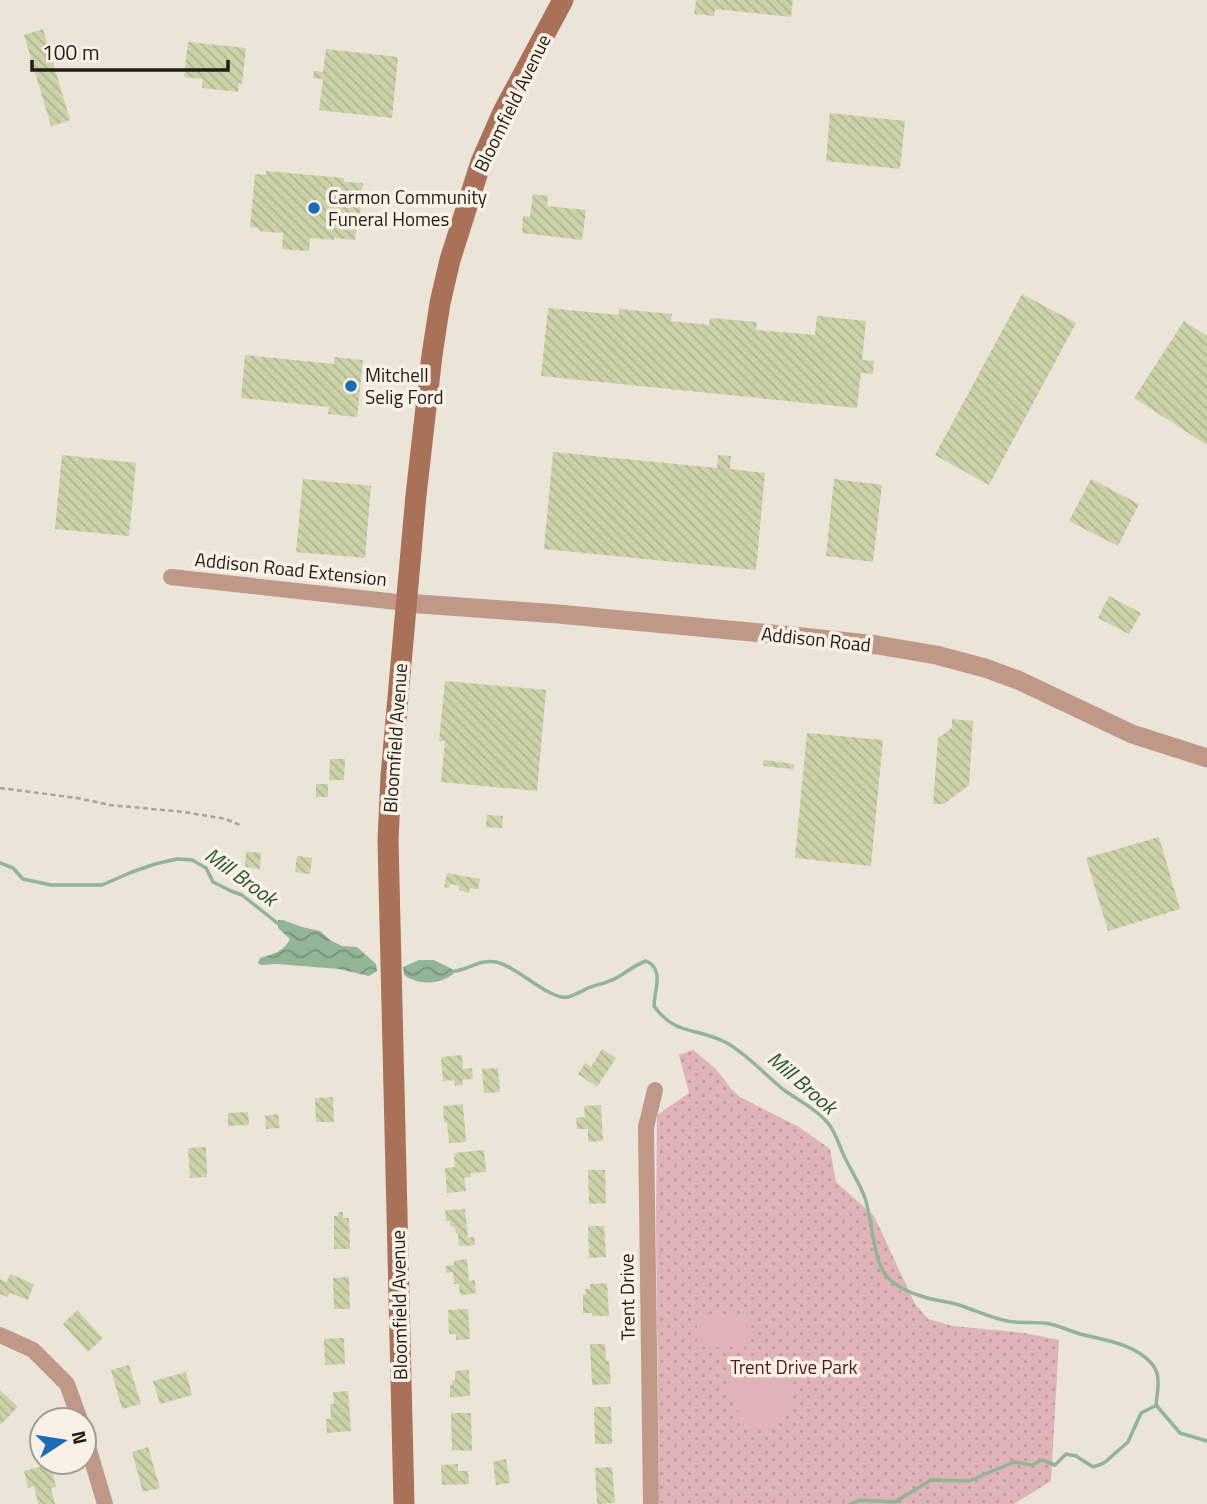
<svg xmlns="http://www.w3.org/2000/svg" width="1207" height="1504" viewBox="0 0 1207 1504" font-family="'Titillium Web',sans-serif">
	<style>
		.park { fill: url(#park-dots) }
		.pitch { fill: #dfb3b8 }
		.water { fill: url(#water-waves) }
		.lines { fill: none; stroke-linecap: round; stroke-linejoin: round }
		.stream { stroke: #92b497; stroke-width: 3.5 }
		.building { fill: url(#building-back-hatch) }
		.path { stroke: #a9a49a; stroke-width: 2.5; stroke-dasharray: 5 3.5; stroke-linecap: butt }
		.minor { stroke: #bf9887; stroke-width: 16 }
		.tertiary { stroke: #bf9887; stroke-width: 19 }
		.secondary { stroke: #a97258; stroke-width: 21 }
		.poi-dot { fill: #1a6cba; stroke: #f9f1e5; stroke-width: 2.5 }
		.labels { text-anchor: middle; stroke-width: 7; stroke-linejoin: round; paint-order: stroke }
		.street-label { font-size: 19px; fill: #201d19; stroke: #f9f1e5 }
		.poi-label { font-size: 19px; fill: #201d19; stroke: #f9f1e5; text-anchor: start }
		.park-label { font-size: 19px; fill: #521824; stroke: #f9f1e5 }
		.water-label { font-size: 21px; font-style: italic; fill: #23572f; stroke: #f9f1e5 }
	</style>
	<defs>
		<pattern id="park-dots" width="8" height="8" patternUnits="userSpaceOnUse" patternTransform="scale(1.75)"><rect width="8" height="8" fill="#dfb3b8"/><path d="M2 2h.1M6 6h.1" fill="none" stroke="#bf9a9e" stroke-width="1.8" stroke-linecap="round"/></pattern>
		<pattern id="water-waves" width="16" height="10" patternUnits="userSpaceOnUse" patternTransform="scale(1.75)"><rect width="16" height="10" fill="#92b497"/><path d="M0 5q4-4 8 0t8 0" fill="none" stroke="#77927a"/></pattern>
		<pattern id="building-back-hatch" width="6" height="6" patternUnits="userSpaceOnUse" patternTransform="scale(1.75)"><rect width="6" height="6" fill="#ccd2a8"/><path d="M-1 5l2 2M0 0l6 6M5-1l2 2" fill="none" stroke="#afb490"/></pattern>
	</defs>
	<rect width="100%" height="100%" fill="#ebe4d8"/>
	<path class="park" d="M 693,1050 L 715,1068 L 733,1091 L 740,1097 L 799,1127 L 830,1149 L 836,1182 L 874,1216 L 915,1304 L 928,1319 L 953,1326 L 1025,1333 L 1059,1340 L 1051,1481 L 1014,1504 L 659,1504 L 656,1220 L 657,1115 L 689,1093 L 679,1055 Z"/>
	<path class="pitch" d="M 747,1317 L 747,1347 L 697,1347 L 697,1318 Z
		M 773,1368 C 776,1371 783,1375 786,1379 C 787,1380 789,1388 789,1389 C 796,1417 769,1438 744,1426 L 728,1385 Z"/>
	<path class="water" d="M 278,920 L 283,920 L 302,927 L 320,931 L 330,940 L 342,946 L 357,947 L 376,964 L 377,971 L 369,976 L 339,969 L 277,964 L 261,965 L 258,963 L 260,958 C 273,954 283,952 290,939 L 278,928 Z
		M 419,960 L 434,960 L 456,971 C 444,985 419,986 404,975 L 403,967 Z"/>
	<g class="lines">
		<path class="stream" d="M 0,863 L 13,868 L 23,879 L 51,885 L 102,885 L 132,872 L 155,864 L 177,859 L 192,860 L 206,868 L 213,882 L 231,891 L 242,895 L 281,926
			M 455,971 C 469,969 481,959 496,962 C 517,966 550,1001 568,997 C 575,995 582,991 588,988 C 598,984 609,983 618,977 C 628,971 635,965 646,961 C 665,969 654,991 654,1006 C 675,1036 697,1027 727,1043 C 748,1055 765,1075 784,1090 C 799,1101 815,1108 827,1122 C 837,1133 839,1147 846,1160 C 852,1172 860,1184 865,1198 C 872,1219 873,1258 885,1274 C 893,1285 908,1292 921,1296 C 934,1301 949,1301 962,1306 C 977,1311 991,1318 1007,1321 C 1021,1324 1036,1321 1050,1324 C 1060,1326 1070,1331 1080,1334 C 1105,1340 1135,1344 1152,1364 C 1162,1375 1157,1392 1156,1405 L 1180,1433 L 1207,1441
			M 850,1504 L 860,1500 L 895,1502 L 931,1480 L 969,1481 L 1014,1462 L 1032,1465 L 1042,1460 L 1055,1465 L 1066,1454 L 1076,1456 L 1093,1467 L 1104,1463 L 1128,1442 L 1141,1413 L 1155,1406"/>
	</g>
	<path class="building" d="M 696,0 L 793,0 L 791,17 L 715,9 L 714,16 L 694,14 Z
		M 43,29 L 70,120 L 51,126 L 24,35 Z
		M 188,42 L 246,48 L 242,84 L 239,83 L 238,92 L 202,88 L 203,79 L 184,77 Z
		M 326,49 L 398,57 L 392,118 L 319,110 L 323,79 L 313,78 L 314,71 L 323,72 Z
		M 830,113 L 905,121 L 900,169 L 826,161 Z
		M 266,171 L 344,178 L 344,182 L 363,183 L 359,224 L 357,224 L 355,240 L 334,238 L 334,240 L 310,238 L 309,251 L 282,249 L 283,233 L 259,231 L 259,228 L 250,227 L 255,174 L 266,175 Z
		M 533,194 L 548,196 L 547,206 L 586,210 L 582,240 L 522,233 L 523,216 L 530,217 Z
		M 1022,294 L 1076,323 L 989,485 L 935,455 Z
		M 548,308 L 619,315 L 619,309 L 672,314 L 671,321 L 709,325 L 710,318 L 757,322 L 756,330 L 815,335 L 817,316 L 866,321 L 862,360 L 874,361 L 873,374 L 861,373 L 857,408 L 541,376 Z
		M 1184,321 L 1207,336 L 1207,445 L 1134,398 Z
		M 245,355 L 334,364 L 334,357 L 363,360 L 357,417 L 328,414 L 329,407 L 241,398 Z
		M 553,452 L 717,468 L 718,455 L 731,456 L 730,469 L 765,473 L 756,570 L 544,549 Z
		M 62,455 L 136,463 L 129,536 L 55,529 Z
		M 303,479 L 371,486 L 365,558 L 296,552 Z
		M 834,479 L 882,485 L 873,562 L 826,556 Z
		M 1091,479 L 1139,504 L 1118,546 L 1069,521 Z
		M 1109,596 L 1141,613 L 1129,634 L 1098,618 Z
		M 445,681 L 546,690 L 537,791 L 441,782 L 445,741 L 439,741 Z
		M 952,719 L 973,721 L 969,785 L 944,804 L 933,804 L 938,738 L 952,728 Z
		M 807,733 L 883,740 L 871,866 L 795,858 Z
		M 330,759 L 345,759 L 344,780 L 329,780 Z
		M 764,760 L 794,764 L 793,769 L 763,766 Z
		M 316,784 L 328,784 L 328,797 L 316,797 Z
		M 487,815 L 503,816 L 502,828 L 486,827 Z
		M 1159,837 L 1180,909 L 1108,931 L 1086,858 Z
		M 246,852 L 261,853 L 260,869 L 245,867 Z
		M 297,856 L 312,858 L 310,874 L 295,872 Z
		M 447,873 L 480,879 L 478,889 L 470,888 L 469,893 L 459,890 L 460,886 L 450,884 L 449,888 L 444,887 Z
		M 602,1049 L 616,1058 L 597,1087 L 578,1074 L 585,1063 L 591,1067 Z
		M 462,1055 L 463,1069 L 472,1068 L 473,1079 L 462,1080 L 463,1085 L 455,1086 L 454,1080 L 443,1081 L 441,1057 Z
		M 498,1068 L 500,1092 L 484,1093 L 482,1069 Z
		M 333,1097 L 334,1122 L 316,1122 L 315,1098 Z
		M 463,1104 L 466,1142 L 449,1143 L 447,1122 L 444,1122 L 443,1106 Z
		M 601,1105 L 603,1141 L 588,1142 L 588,1129 L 577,1129 L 576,1118 L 585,1117 L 584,1106 Z
		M 248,1112 L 249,1125 L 228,1126 L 228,1113 Z
		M 278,1114 L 280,1128 L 266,1129 L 265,1116 Z
		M 206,1147 L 207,1177 L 190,1178 L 188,1148 Z
		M 484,1150 L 486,1172 L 470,1173 L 471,1177 L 464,1178 L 466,1191 L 447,1193 L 445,1168 L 455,1167 L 454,1153 Z
		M 588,1170 L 605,1170 L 606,1203 L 589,1204 Z
		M 465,1209 L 468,1238 L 474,1237 L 475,1245 L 459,1246 L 458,1233 L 456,1233 L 455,1227 L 451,1227 L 450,1221 L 446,1221 L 445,1210 Z
		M 338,1212 L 343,1212 L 343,1218 L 349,1218 L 350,1249 L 334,1249 L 334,1216 L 338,1216 Z
		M 588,1226 L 604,1226 L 606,1257 L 589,1258 Z
		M 467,1259 L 469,1281 L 475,1280 L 476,1293 L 460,1295 L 459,1284 L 454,1284 L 453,1272 L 446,1273 L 445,1266 L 454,1265 L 454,1261 Z
		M 10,1274 L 34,1284 L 28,1300 L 10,1293 L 8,1297 L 0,1294 L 0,1279 L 7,1282 Z
		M 349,1277 L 350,1309 L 334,1309 L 333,1278 Z
		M 607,1283 L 609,1316 L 592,1316 L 592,1313 L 583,1313 L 583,1294 L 586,1294 L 585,1289 L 590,1289 L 590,1284 Z
		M 468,1309 L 470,1339 L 456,1340 L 456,1334 L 449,1334 L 448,1310 Z
		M 77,1310 L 103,1338 L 88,1352 L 63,1324 Z
		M 344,1338 L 345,1364 L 325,1365 L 324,1339 Z
		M 590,1344 L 605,1344 L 606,1361 L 609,1361 L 611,1384 L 592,1385 Z
		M 129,1365 L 141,1404 L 122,1409 L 111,1370 Z
		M 469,1370 L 470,1396 L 450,1397 L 450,1385 L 452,1385 L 452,1381 L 455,1380 L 455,1371 Z
		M 186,1372 L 192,1395 L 160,1404 L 153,1381 Z
		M 0,1390 L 18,1407 L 0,1425 Z
		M 348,1391 L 351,1431 L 327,1433 L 326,1419 L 331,1419 L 330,1404 L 334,1404 L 333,1392 Z
		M 594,1407 L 611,1407 L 612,1444 L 595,1444 Z
		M 451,1413 L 471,1413 L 472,1451 L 452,1450 Z
		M 148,1447 L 160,1488 L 143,1492 L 132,1452 Z
		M 506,1459 L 510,1483 L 496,1485 L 493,1462 Z
		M 51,1464 L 56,1487 L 51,1488 L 55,1504 L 38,1504 L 34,1486 L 28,1488 L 24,1471 Z
		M 458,1464 L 458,1471 L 468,1471 L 469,1484 L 442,1485 L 441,1465 Z
		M 612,1467 L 615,1503 L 597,1504 L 595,1468 Z"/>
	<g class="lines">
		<path class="path" d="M 0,788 L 77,798 L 110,805 L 184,812 L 226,819 L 242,826"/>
		<path class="minor" d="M 171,577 L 406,603
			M 0,1335 L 33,1350 L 67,1384 L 80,1420
			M 84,1433 L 105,1504
			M 651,1504 L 646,1127 L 655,1090"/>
		<path class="tertiary" d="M 406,603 L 558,614 L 793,636 L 877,645 L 936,655 L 985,668 L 1018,680 L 1132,734 L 1207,758"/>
		<path class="secondary" d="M 404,1504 L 388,840 L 391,776 L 416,495 L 432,355 L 440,303 L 450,260 L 481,162 L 503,112 L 563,0"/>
	</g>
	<g class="poi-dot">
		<circle cx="314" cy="208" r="7"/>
		<circle cx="351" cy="386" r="7"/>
	</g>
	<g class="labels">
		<g class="street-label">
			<text transform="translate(512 103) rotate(-64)" y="7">Bloomfield Avenue</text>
			<text transform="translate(291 569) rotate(6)" y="7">Addison Road Extension</text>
			<text transform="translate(816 639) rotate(6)" y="7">Addison Road</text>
			<text transform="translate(395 738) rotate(-86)" y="7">Bloomfield Avenue</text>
			<text transform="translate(627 1297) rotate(-91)" y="7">Trent Drive</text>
			<text transform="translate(399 1305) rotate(-91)" y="7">Bloomfield Avenue</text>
		</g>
		<g class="poi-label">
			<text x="328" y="204">Carmon Community<tspan x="328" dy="22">Funeral Homes</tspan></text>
			<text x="365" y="382">Mitchell<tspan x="365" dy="22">Selig Ford</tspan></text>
		</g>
		<g class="park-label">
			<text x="794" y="1374">Trent Drive Park</text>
		</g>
		<g class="water-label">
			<text transform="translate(241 877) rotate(36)" y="7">Mill Brook</text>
			<text transform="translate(802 1083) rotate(41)" y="7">Mill Brook</text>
		</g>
	</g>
	<g transform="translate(63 1441) rotate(78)"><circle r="33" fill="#f9f1e5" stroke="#a29c93" stroke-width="2"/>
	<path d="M0-5L12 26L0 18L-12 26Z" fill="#1a6cba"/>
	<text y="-10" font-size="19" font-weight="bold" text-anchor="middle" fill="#201d19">N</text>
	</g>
	<path d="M32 60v10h196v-10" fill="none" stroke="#201d19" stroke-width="3.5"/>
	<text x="42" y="60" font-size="21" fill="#201d19" stroke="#f9f1e5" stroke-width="5" paint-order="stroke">100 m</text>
</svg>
